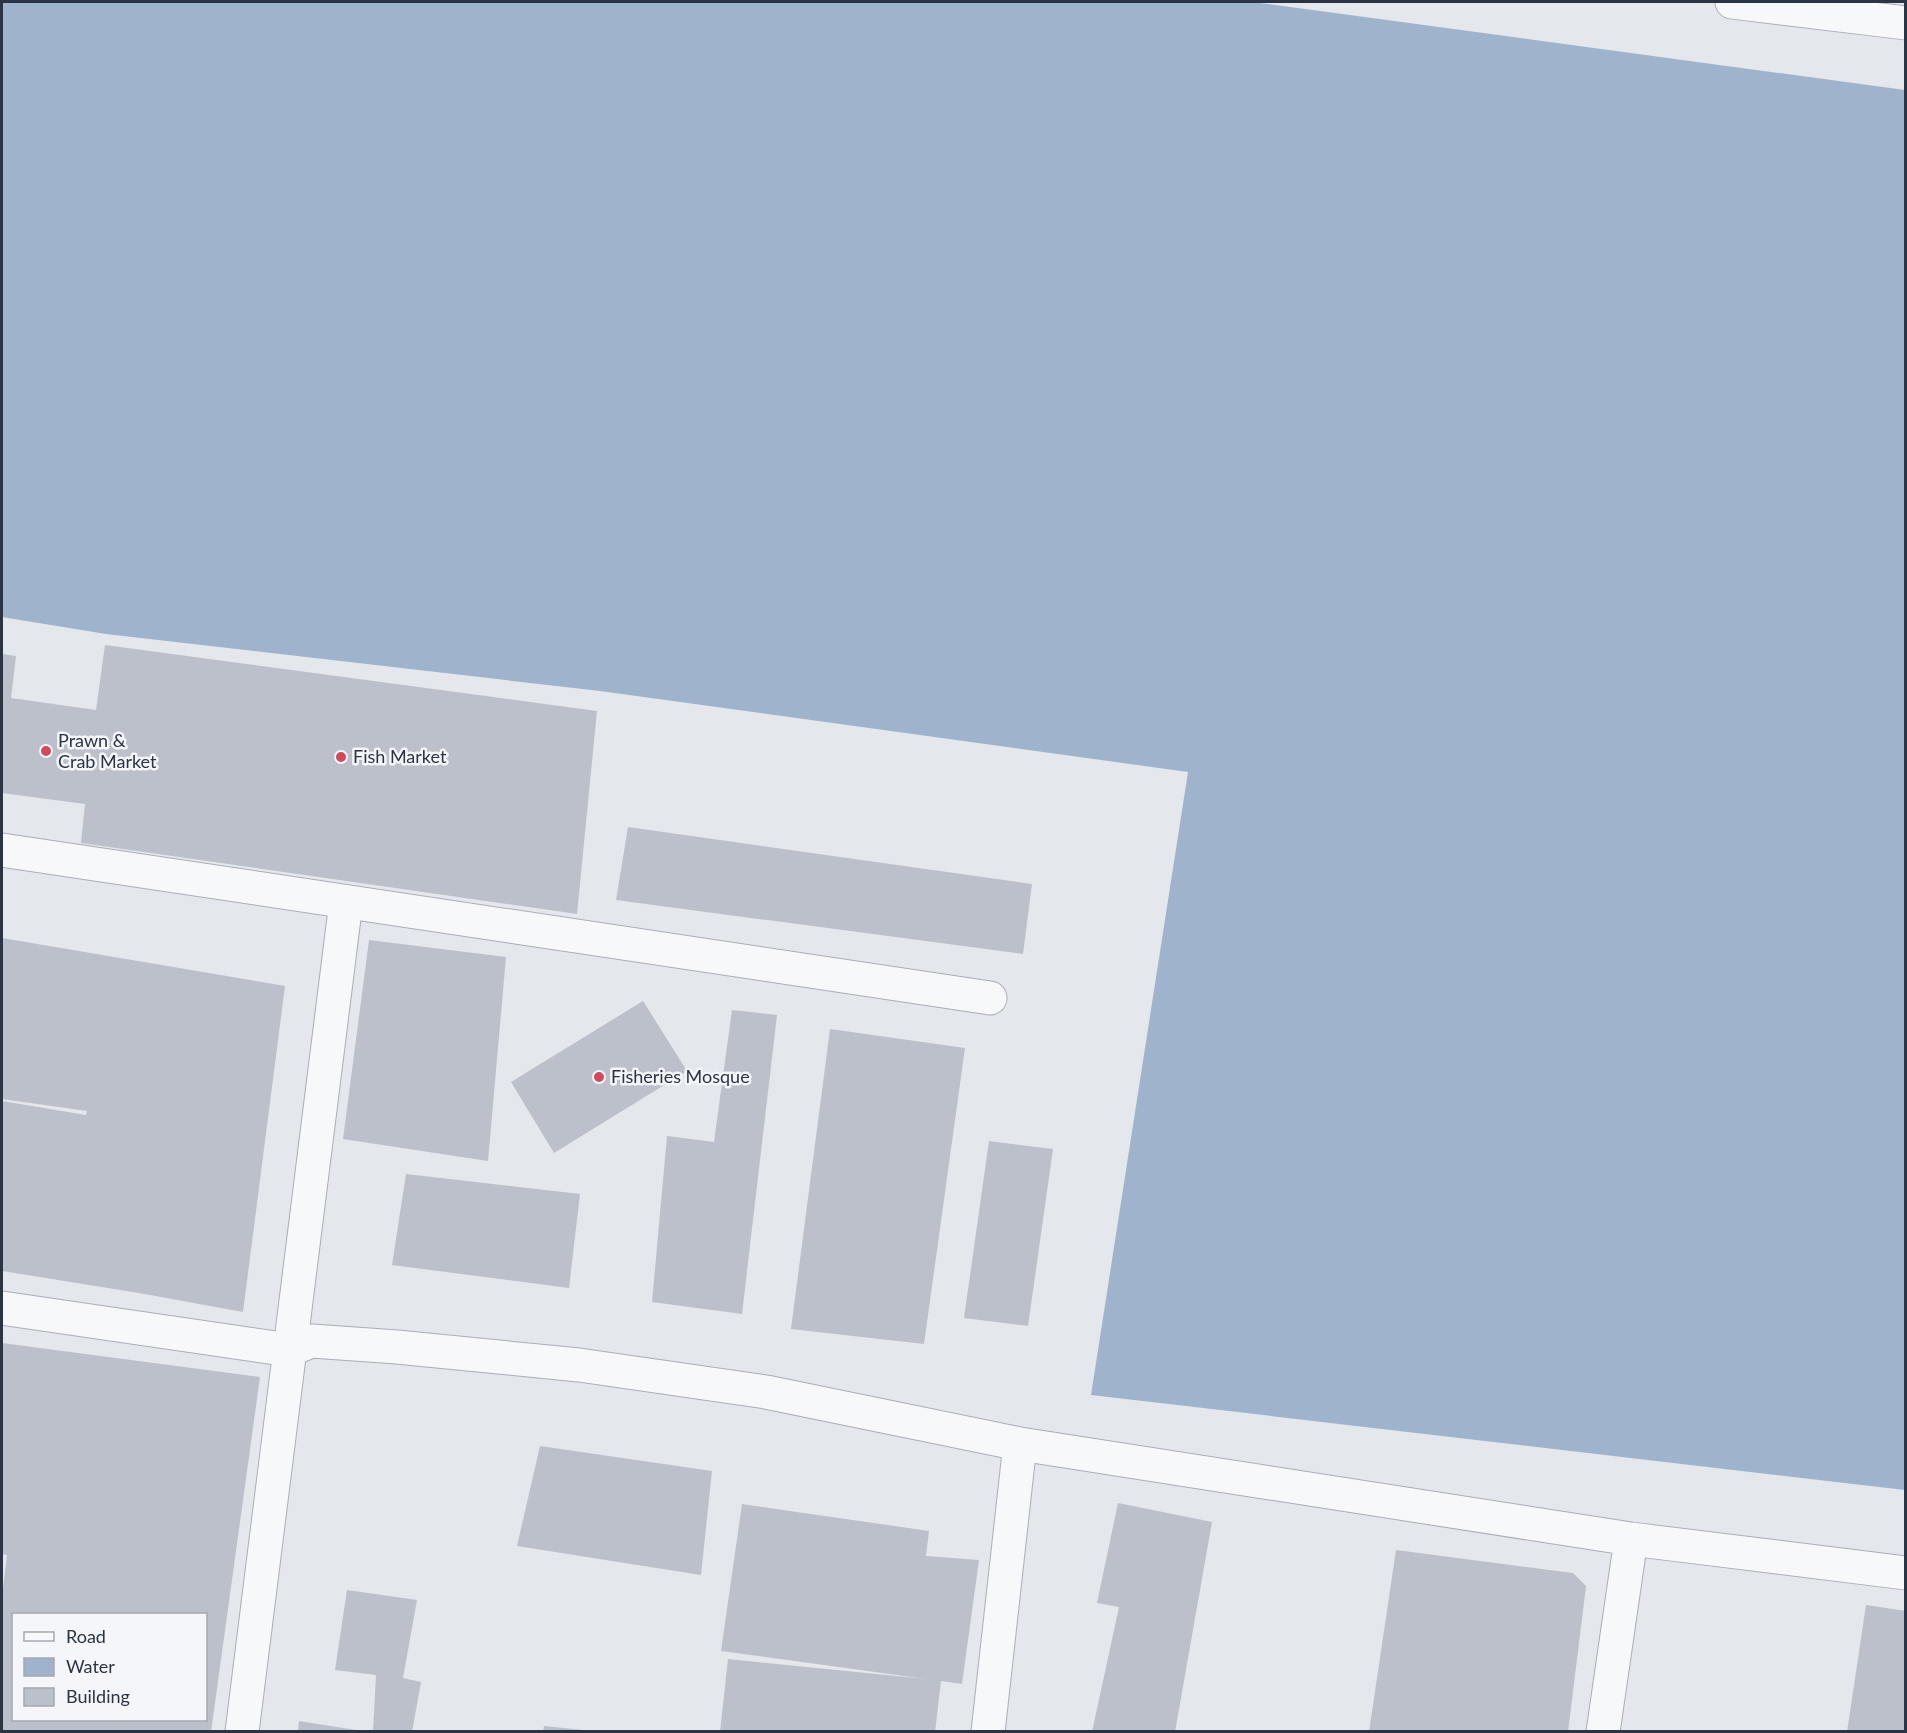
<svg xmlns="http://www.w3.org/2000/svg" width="1907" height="1733" viewBox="0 0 1907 1733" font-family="Lato,sans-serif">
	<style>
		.water { fill: #9fb4cc }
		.building { fill: #bbc0ca; fill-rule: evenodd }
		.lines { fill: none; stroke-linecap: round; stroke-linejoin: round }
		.minor-casing { stroke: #a9aeb7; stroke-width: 35 }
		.minor { stroke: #f7f8fa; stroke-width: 33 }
		.poi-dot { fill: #d1495b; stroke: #f4f6f9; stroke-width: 2 }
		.labels { text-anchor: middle; stroke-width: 5; stroke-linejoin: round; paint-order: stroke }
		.poi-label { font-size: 18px; fill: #2b3445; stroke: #f4f6f9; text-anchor: start }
	</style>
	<rect width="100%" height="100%" fill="#e4e7ec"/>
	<path class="water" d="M 2,2 L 1253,2 L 1905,90 L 1905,1490 L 1091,1395 L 1188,772 L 600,691 L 106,634 L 2,617 Z"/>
	<path class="building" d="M 105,645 L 597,711 L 577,914 L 81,843 L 85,804 L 2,793 L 2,654 L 16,656 L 11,698 L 96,710 Z
		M 628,827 L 1032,884 L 1023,954 L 616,900 Z
		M 2,938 L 285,986 L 243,1312 L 139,1293 L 2,1271 L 2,1101 L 86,1115 L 87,1111 L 2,1099 Z
		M 369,940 L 506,957 L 488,1161 L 343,1139 Z
		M 643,1001 L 687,1071 L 554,1153 L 511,1082 Z
		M 732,1010 L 777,1015 L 742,1314 L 652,1302 L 667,1136 L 714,1142 Z
		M 830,1029 L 965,1048 L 924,1344 L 791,1329 Z
		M 989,1141 L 1053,1149 L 1028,1326 L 964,1318 Z
		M 406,1174 L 580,1194 L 569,1288 L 392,1265 Z
		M 2,1343 L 260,1377 L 211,1732 L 2,1732 L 2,1597 L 7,1555 L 2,1554 ZM 14,1614 L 206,1614 L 206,1720 L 14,1720 Z
		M 540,1446 L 712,1471 L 701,1575 L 517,1546 Z
		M 1118,1503 L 1212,1522 L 1175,1732 L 1092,1732 L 1119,1607 L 1097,1603 Z
		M 742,1504 L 929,1531 L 926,1556 L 979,1560 L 962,1684 L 941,1681 L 935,1732 L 720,1732 L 728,1659 L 926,1679 L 721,1651 Z
		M 1396,1550 L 1573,1573 L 1586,1586 L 1568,1732 L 1369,1732 Z
		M 347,1590 L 417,1600 L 403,1678 L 421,1682 L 412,1732 L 373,1732 L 376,1675 L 335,1670 Z
		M 1866,1605 L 1906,1611 L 1906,1732 L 1847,1732 Z
		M 299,1721 L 356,1730 L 356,1732 L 298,1732 Z
		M 544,1726 L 583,1730 L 583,1732 L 543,1732 Z"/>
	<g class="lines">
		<g class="minor-casing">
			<path id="minor" d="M 1732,2 L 1906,23
				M 2,850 L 990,998
				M 2,1308 L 289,1350 L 312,1341 L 397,1347 L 579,1365 L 766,1392 L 1020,1444 L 1631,1539 L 1906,1573
				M 242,1732 L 346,902
				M 988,1732 L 1020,1444
				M 1603,1732 L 1631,1539"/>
		</g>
		<use href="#minor" class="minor"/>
	</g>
	<g class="poi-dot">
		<circle cx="46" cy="751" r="6"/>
		<circle cx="341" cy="757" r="6"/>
		<circle cx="599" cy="1077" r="6"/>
	</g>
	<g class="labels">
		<g class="poi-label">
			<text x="58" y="747">Prawn &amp;<tspan x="58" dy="21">Crab Market</tspan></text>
			<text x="353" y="763">Fish Market</text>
			<text x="611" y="1083">Fisheries Mosque</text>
		</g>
	</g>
	<rect width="1907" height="1733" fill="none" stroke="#2b3445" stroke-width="6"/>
	<rect x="12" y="1613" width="195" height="108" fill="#f4f6f9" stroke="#a4a8b1" stroke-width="1.5"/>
	<rect x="24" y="1632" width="30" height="9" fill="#f7f8fa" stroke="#a4a8b1" stroke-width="1.5"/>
	<text x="66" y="1643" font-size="18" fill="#2b3445">Road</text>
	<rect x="24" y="1658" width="30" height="18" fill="#9fb4cc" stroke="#a4a8b1" stroke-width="1.5"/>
	<text x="66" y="1673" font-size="18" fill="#2b3445">Water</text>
	<rect x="24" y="1688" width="30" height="18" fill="#bbc0ca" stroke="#a4a8b1" stroke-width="1.5"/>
	<text x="66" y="1703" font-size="18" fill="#2b3445">Building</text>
</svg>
